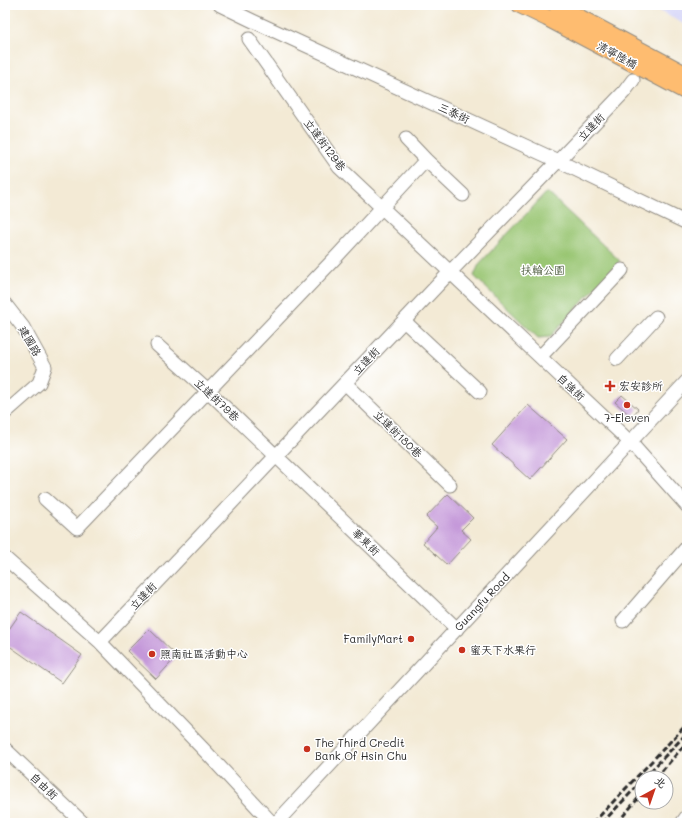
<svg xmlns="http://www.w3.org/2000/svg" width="692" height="828" viewBox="0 0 692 828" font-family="Mali,'LXGW WenKai TC',sans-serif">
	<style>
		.built { fill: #d7d7f8 }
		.green { fill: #9ac673; stroke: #62784f }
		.building { fill: #c498d9 }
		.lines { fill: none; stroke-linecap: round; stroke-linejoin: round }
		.minor-casing { stroke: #8f8a80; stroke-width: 15 }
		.major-casing { stroke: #8f8a80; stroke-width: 18 }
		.minor { stroke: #fff; stroke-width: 13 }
		.major { stroke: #febc70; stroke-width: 16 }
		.rail { stroke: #2b2b2b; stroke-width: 3; stroke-dasharray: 6 3; stroke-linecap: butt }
		.poi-dot { fill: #c8321e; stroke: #fff; stroke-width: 1.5 }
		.labels { text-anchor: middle; stroke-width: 3; stroke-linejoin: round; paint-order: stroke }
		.street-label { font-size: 11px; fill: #2b2b2b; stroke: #fff }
		.park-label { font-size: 11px; fill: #526144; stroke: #fff }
		.poi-label { font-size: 11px; fill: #2b2b2b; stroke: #fff; text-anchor: start }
	</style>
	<rect width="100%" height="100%" fill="#fff"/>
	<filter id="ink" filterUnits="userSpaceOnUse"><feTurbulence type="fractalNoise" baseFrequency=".025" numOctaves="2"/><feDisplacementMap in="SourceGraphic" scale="8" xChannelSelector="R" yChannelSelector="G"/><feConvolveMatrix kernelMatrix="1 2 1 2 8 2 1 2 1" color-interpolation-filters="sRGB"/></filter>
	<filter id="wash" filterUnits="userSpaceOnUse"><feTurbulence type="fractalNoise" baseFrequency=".012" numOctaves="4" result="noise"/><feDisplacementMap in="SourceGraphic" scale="16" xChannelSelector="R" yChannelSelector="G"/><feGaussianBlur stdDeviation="0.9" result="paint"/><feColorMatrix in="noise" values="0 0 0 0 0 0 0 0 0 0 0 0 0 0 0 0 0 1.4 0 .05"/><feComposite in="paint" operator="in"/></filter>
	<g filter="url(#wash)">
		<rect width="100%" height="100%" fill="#f3ead5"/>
		<path class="built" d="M 649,5 L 687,5 L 687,26 Z"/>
		<path class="green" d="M 547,192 L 620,261 L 550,337 L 538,338 L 474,276 L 479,264 Z"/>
		<g id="blocks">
			<path class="building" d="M 622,395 L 638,409 L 632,417 L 615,402 Z
				M 528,405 L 567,439 L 530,480 L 492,445 Z
				M 448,494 L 473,518 L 461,530 L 471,539 L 447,565 L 423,543 L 437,527 L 426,517 Z
				M 21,612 L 82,655 L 62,683 L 5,643 L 5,635 Z
				M 149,629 L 177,656 L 156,679 L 127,651 Z"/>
		</g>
	</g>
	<g filter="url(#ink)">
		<use href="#blocks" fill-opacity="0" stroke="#8f8a80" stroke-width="1"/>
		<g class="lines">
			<g class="minor-casing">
				<path id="minor" d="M 220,5 L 253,21 L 558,161 L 687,223
					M 249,39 L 339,167 L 450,272 L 630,442 L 687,506
					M 406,139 L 426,160 L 463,195
					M 5,304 L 23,327 L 45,367 L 39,383 L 5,413
					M 404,321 L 480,392
					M 157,345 L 208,391 L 457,629
					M 540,357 L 622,270
					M 617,359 L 656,317
					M 345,383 L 450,485
					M 45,499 L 77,528 L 338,255 L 426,160
					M 5,558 L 100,642 L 206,752 L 272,823
					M 623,621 L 687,547
					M 100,642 L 450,272 L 558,161 L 624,92 L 633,80
					M 5,749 L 83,823
					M 276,823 L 687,381
					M 682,823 L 687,816"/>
			</g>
			<g class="major-casing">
				<path id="major" d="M 520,5 L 547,18 L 687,92
					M 556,5 L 687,75"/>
			</g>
			<use href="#minor" class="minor"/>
			<use href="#major" class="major"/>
			<path class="rail" d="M 644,778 L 687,733
				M 656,778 L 687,742
				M 593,823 L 687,724
				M 602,823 L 642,781
				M 617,823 L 642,794"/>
		</g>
	</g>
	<g class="poi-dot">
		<path d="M608 380h4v4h4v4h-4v4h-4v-4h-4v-4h4z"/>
		<circle cx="627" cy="405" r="4"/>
		<circle cx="411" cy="639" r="4"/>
		<circle cx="462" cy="650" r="4"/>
		<circle cx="152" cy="654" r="4"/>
		<circle cx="307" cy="749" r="4"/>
	</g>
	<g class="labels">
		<g class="street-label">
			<text transform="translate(617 55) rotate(28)" y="4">清寧陸橋</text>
			<text transform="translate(454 113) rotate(25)" y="4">三泰街</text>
			<text transform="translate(591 127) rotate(-47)" y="4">立達街</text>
			<text transform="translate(325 145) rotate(53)" y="4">立達街129巷</text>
			<text transform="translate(30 341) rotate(60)" y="4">建國路</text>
			<text transform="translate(366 361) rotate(-47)" y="4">立達街</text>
			<text transform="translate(571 387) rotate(43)" y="4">自強街</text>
			<text transform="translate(217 400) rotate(43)" y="4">立達街79巷</text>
			<text transform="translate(398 434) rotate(44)" y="4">立達街180巷</text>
			<text transform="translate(366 542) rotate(44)" y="4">華東街</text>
			<text transform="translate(143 596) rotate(-47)" y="4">立達街</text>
			<text transform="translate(482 602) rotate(-47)" y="4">Guangfu Road</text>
			<text transform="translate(44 786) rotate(43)" y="4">自由街</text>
		</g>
		<g class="park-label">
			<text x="543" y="274">扶輪公園</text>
		</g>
		<g class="poi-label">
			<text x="619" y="390">宏安診所</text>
			<text x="627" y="422" text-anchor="middle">7-Eleven</text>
			<text x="403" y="643" text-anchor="end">FamilyMart</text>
			<text x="470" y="654">蜜天下水果行</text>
			<text x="160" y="658">照南社區活動中心</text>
			<text x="315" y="747">The Third Credit<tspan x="315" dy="13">Bank Of Hsin Chu</tspan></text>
		</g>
	</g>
	<rect width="692" height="828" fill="none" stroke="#fff" stroke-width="20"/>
	<g transform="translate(654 790) rotate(40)"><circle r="19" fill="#ffffff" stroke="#aaaaaa"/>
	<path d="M0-3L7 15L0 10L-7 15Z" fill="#c8321e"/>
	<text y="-6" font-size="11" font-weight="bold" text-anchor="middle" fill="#2b2b2b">北</text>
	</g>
</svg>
